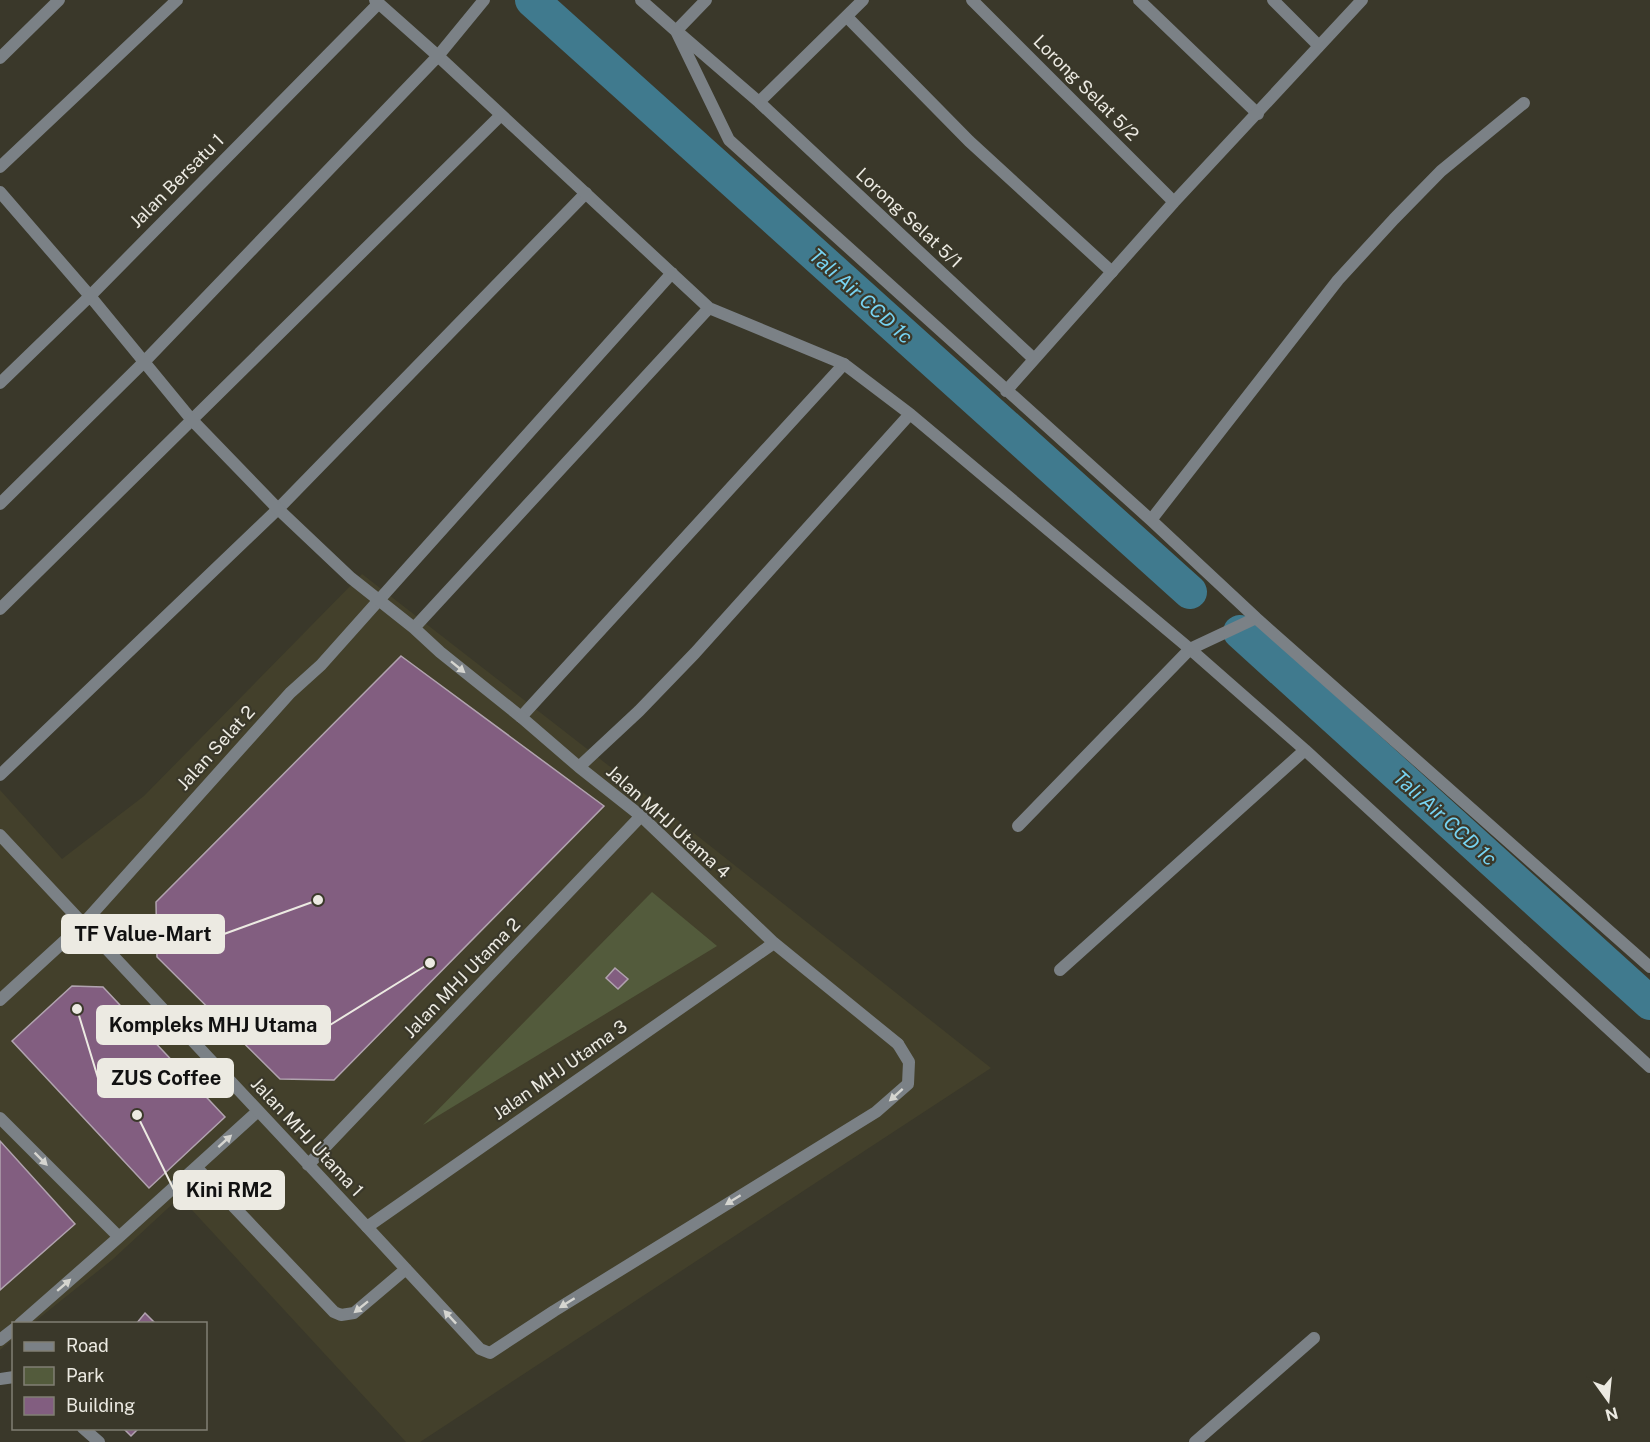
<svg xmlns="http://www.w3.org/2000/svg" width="1650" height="1442" viewBox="0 0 1650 1442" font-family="'Public Sans',sans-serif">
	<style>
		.built { fill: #43402b }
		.green { fill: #535b3c }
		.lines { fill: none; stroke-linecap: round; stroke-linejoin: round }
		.canal { stroke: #407a8e; stroke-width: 34 }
		.building { fill: #825e80; stroke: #b1a3af; stroke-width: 1.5 }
		.lane { stroke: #7b8186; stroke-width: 12 }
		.street { stroke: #7b8186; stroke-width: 12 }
		.oneway { fill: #d5d5d0 }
		.labels { text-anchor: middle; stroke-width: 4.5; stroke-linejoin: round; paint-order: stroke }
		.street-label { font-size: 18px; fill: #eceae2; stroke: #3a382a }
		.water-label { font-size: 20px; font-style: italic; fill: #77d3f2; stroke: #3a382a }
		.leader { fill: none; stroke: #eceae2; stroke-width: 2 }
		.callout-dot { fill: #eceae2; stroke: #3a382a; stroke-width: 2 }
		.callout { fill: #eceae2; stroke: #eceae2; stroke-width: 2 }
		.callout-label { font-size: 20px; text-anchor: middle; font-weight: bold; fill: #111 }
	</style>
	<rect width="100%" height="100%" fill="#3a382a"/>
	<path class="built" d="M 362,574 L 613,769 L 991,1068 L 420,1442 L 406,1442 L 180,1197 L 113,1259 L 33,1323 L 14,1324 L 13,1339 L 0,1350 L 0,790 L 62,859 L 144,796 Z"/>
	<path class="green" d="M 652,892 L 717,946 L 423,1125 Z"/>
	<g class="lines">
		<path class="canal" d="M 532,0 L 1190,592
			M 1240,632 L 1650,1003"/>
	</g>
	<path class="building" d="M 401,656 L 604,806 L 334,1080 L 280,1079 L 157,957 L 156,902 Z
		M 615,968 L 628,979 L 618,989 L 606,978 Z
		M 72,986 L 103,987 L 225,1117 L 149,1188 L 12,1041 Z
		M 0,1141 L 75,1224 L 0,1290 Z
		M 145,1313 L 156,1324 L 136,1324 Z
		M 123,1428 L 139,1428 L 131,1436 Z"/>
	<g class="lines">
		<path class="lane" d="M 1139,0 L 1258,114
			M 847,17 L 969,141 L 1112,272
			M 676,31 L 706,0
			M 0,167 L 177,0
			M 0,192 L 90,296
			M 521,717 L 844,364
			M 0,775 L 278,509 L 586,193
			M 83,924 L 290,693 L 321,665 L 379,600
			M 0,1118 L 119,1237
			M 196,1167 L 334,1312 L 341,1315 L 354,1313 L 406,1269
			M 367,1227 L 480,1349 L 490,1353 L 554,1311 L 876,1112 L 908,1084 L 909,1062 L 898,1044
			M 20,1324 L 119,1237 L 258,1111
			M 0,1340 L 14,1329
			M 0,1379 L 14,1377
			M 83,1428 L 99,1442
			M 1195,1442 L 1314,1338"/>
		<path class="street" d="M 375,0 L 438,56 L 709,308 L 844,364 L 910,414 L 1190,649 L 1305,750 L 1650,1067
			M 641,0 L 676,31 L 729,140 L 1151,520 L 1256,618 L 1650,967
			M 972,0 L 1174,202
			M 1273,0 L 1319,46
			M 679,33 L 759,102 L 1034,359
			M 0,58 L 59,0
			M 759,102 L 863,0
			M 90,296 L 191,419 L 278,509 L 351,578 L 414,628 L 440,652 L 521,717 L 579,767 L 641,816 L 774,943 L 898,1044
			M 0,383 L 90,296 L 378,4
			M 1006,391 L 1174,202 L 1362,0
			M 0,504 L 144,362 L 438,56 L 484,0
			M 1151,520 L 1338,280 L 1394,219 L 1441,171 L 1524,103
			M 379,600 L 672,273
			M 0,609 L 501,115
			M 414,628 L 709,308
			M 579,767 L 639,711 L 695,653 L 910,414
			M 1018,826 L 1190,649 L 1256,618
			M 0,835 L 367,1227 L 774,943
			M 1060,970 L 1305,750
			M 0,1000 L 83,924
			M 308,1165 L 641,816"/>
	</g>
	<defs><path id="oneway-solid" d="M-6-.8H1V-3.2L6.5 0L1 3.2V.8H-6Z" transform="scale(1.5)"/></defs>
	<g class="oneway">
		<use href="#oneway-solid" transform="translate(458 667) rotate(39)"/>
		<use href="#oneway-solid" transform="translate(896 1095) rotate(138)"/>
		<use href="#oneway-solid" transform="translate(225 1141) rotate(-42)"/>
		<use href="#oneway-solid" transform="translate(41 1159) rotate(45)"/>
		<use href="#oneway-solid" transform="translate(733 1200) rotate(148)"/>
		<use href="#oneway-solid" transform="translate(64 1285) rotate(-41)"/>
		<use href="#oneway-solid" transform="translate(567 1303) rotate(148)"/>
		<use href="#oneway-solid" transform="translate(361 1307) rotate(141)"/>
		<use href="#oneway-solid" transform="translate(450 1317) rotate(-133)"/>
	</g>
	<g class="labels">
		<g class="street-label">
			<text transform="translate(1086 88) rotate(45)" y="6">Lorong Selat 5/2</text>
			<text transform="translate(177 181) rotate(-45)" y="6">Jalan Bersatu 1</text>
			<text transform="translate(909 218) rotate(43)" y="6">Lorong Selat 5/1</text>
			<text transform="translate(216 748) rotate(-48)" y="6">Jalan Selat 2</text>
			<text transform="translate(668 822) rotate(42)" y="6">Jalan MHJ Utama 4</text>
			<text transform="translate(462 978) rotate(-46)" y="6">Jalan MHJ Utama 2</text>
			<text transform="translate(560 1070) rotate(-35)" y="6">Jalan MHJ Utama 3</text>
			<text transform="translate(307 1137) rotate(47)" y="6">Jalan MHJ Utama 1</text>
		</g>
		<g class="water-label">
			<text transform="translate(861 296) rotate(42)" y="7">Tali Air CCD 1c</text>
			<text transform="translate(1445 818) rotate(42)" y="7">Tali Air CCD 1c</text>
		</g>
	</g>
	<path class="leader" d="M318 900L224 934M430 963L330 1025M77 1009L98 1078M137 1115L174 1190"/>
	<g class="callout-dot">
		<circle cx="318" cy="900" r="6"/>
		<circle cx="430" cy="963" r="6"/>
		<circle cx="77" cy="1009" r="6"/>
		<circle cx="137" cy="1115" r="6"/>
	</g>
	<g class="callout">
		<rect x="62" y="915" width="162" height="38" rx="6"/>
		<rect x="97" y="1006" width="233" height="38" rx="6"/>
		<rect x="98" y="1059" width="135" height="38" rx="6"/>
		<rect x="174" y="1171" width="110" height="38" rx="6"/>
	</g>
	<g class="callout-label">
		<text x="143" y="941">TF Value-Mart</text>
		<text x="213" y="1032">Kompleks MHJ Utama</text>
		<text x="166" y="1085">ZUS Coffee</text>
		<text x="229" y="1197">Kini RM2</text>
	</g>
	<rect x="12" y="1322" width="195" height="108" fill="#3a382a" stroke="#817f74" stroke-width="1.5"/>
	<rect x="24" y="1342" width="30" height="9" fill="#7b8186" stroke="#817f74" stroke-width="1.5"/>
	<text x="66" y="1352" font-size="18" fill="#eceae2">Road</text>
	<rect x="24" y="1367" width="30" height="18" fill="#535b3c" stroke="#817f74" stroke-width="1.5"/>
	<text x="66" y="1382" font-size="18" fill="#eceae2">Park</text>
	<rect x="24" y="1397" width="30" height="18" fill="#825e80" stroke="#817f74" stroke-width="1.5"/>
	<text x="66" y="1412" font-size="18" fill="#eceae2">Building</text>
	<g transform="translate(1608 1400) rotate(165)" stroke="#3a382a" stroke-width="4.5" paint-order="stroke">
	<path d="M0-4.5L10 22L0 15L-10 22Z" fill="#eceae2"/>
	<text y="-9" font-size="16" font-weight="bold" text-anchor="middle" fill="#eceae2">N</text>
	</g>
</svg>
